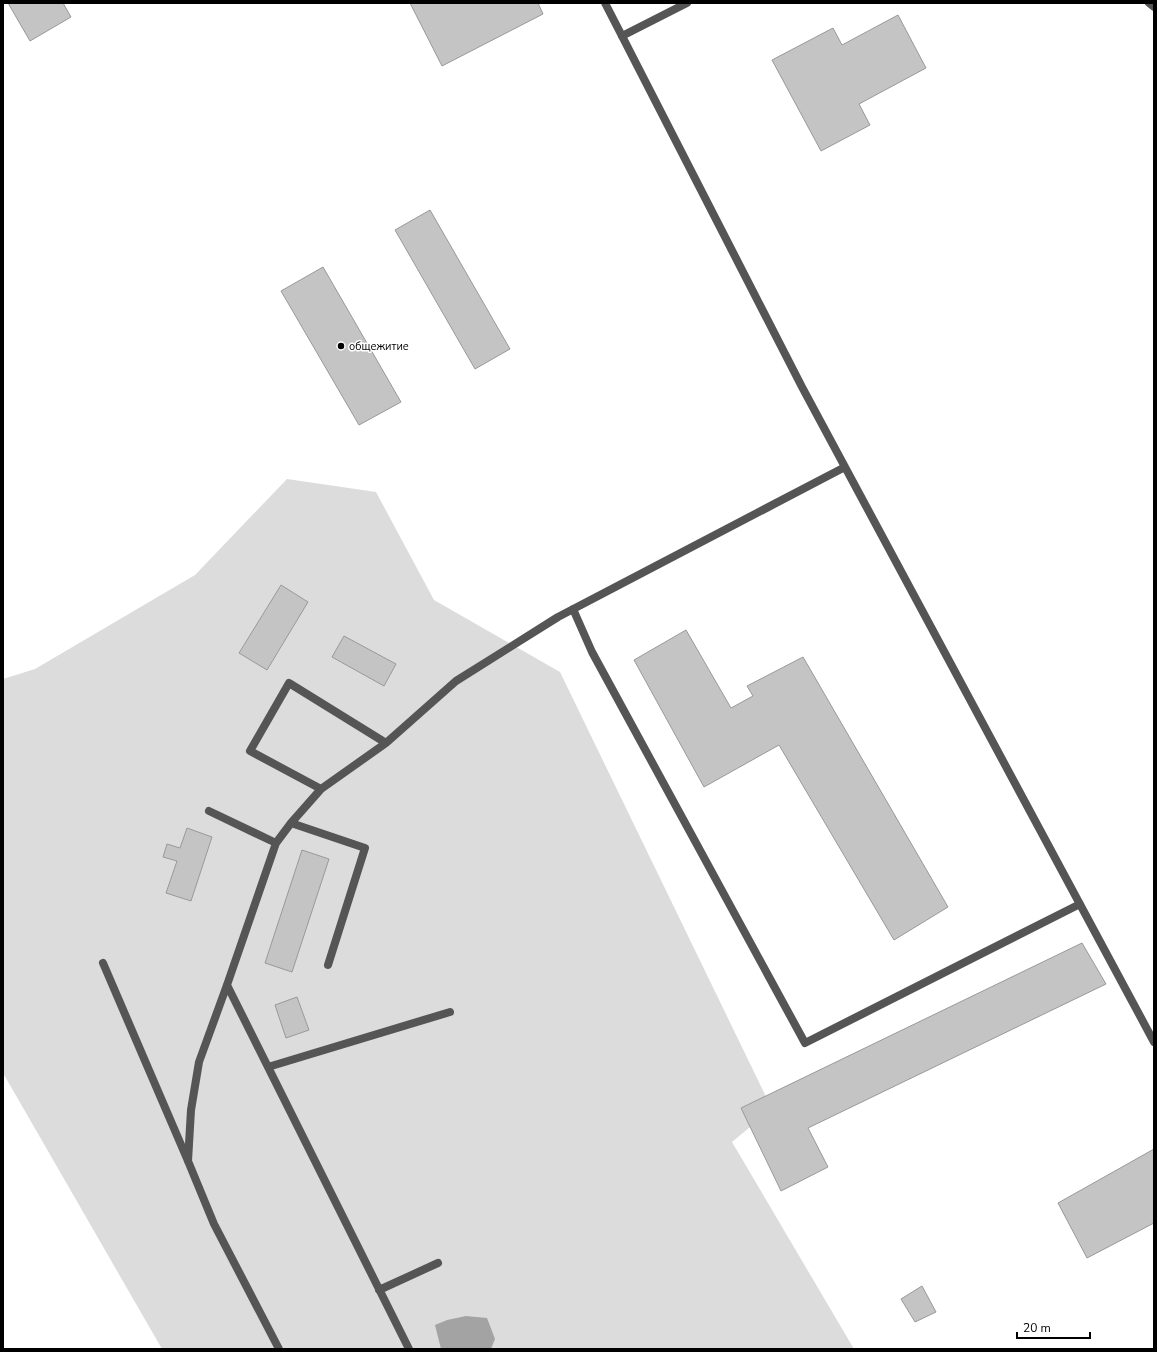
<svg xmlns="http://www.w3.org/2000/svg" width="1157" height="1352" viewBox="0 0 1157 1352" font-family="'Nunito Sans',sans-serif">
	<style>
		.green { fill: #dcdcdc }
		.water { fill: #a3a3a3 }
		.building { fill: #c4c4c4; stroke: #999 }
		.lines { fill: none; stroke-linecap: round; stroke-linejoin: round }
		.lane { stroke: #555; stroke-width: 8 }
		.street { stroke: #555; stroke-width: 8 }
		.poi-dot { fill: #000; stroke: #fff; stroke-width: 1.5 }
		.labels { text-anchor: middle; stroke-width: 3; stroke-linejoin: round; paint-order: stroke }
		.poi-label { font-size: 11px; fill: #000; stroke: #fff; text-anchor: start }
	</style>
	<rect width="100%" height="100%" fill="#fff"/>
	<path class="green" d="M 287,479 L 376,492 L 434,600 L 560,672 L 772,1109 L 732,1142 L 854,1349 L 162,1349 L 3,1073 L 3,679 L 35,669 L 195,575 Z"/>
	<path class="water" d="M 466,1316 L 487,1318 L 495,1339 L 491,1349 L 441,1349 L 435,1325 L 447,1320 Z"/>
	<path class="building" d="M 8,3 L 63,3 L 71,17 L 30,41 Z
		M 410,3 L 538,3 L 543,14 L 442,66 Z
		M 898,15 L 926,68 L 859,104 L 870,125 L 821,151 L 772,60 L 833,28 L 842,45 Z
		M 430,210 L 510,349 L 475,369 L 395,230 Z
		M 323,267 L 401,402 L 359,425 L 281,291 Z
		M 281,585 L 308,602 L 267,670 L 239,653 Z
		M 686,630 L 731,708 L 753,696 L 747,686 L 803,657 L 948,907 L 894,940 L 779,745 L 704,787 L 634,660 Z
		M 344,636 L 396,664 L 384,686 L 332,657 Z
		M 187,828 L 212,837 L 191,901 L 166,893 L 177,861 L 163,857 L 167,844 L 180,848 Z
		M 302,850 L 329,859 L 292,972 L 265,963 Z
		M 1082,943 L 1106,984 L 808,1128 L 828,1167 L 781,1191 L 741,1108 Z
		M 297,997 L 309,1030 L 286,1038 L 275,1005 Z
		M 1154,1149 L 1154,1223 L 1087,1258 L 1058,1203 Z
		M 922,1286 L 936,1312 L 915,1322 L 901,1299 Z"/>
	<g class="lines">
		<path class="lane" d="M 622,36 L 802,387 L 1154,1042
			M 573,609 L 592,652 L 805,1043 L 1080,904
			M 321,789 L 250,751 L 289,683 L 386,743
			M 209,811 L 276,843
			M 291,823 L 365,848 L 328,965
			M 103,963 L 188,1161 L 214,1224 L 279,1349
			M 227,985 L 409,1349
			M 268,1067 L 450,1012
			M 188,1161 L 191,1110 L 199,1062 L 227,985 L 276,843 L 291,823 L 321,789 L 386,743 L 456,681 L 558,617 L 845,467
			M 379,1290 L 438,1263"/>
		<path class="street" d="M 605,3 L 622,36 L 687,3
			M 1149,3 L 1154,7"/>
	</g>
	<circle class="poi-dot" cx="341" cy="346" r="4"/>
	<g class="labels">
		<g class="poi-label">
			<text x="349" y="350">общежитие</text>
		</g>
	</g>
	<rect width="1157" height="1352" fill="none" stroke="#000000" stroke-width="8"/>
	<path d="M1017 1332v6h73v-6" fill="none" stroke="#000000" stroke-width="2"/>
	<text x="1023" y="1332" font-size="12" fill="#000000" stroke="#ffffff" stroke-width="3" paint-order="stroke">20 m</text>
</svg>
